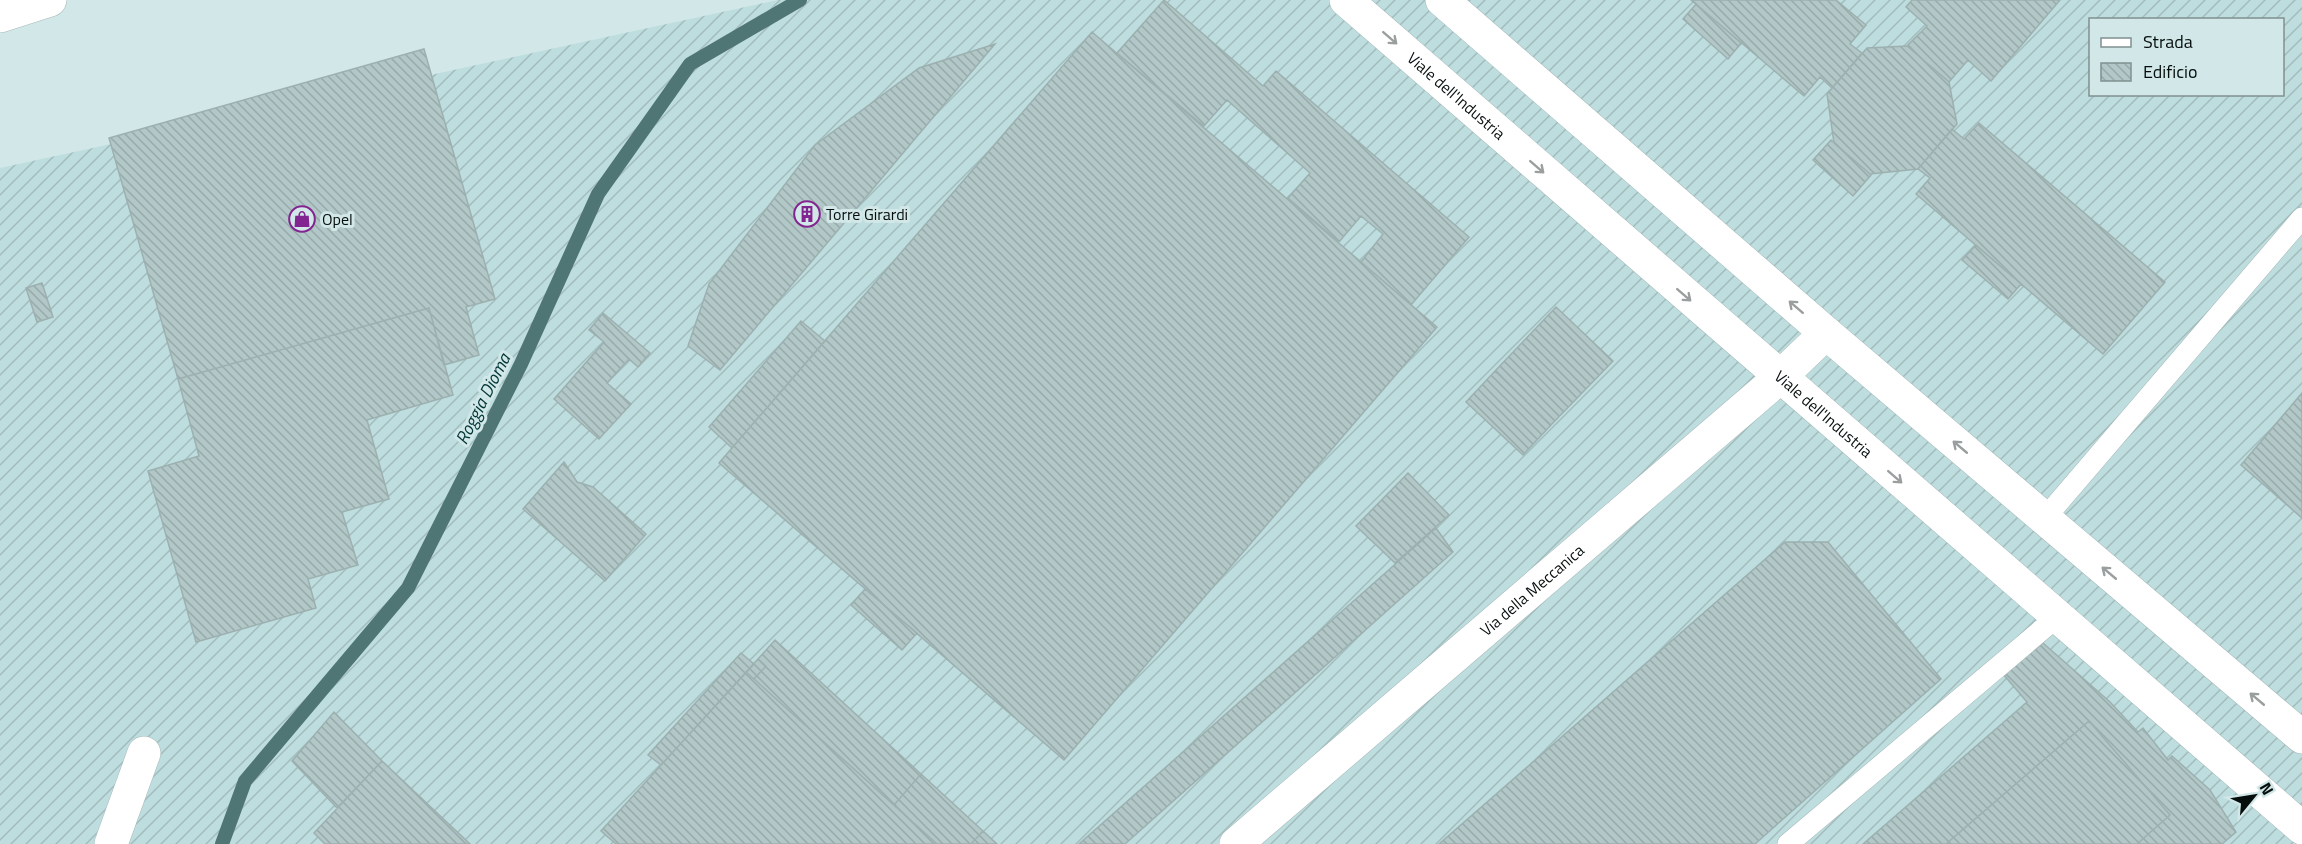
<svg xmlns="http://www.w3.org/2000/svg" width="2302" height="844" viewBox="0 0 2302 844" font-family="'Titillium Web',sans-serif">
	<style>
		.industrial { fill: url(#industrial-furrows); fill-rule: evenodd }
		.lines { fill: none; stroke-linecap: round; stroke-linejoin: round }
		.stream { stroke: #507575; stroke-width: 14 }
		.building { fill: url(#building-back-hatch); stroke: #9cb0b0; stroke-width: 1.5 }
		.service-casing { stroke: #a5baba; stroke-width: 22 }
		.minor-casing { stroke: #a5baba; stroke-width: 34 }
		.trunk-casing { stroke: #a5baba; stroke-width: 34 }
		.service { stroke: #fff; stroke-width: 21 }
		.minor { stroke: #fff; stroke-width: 33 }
		.trunk { stroke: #fff; stroke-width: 33 }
		.oneway { stroke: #9b9e9e }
		.labels { text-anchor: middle; stroke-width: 6; stroke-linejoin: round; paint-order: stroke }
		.street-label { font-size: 16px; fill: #060d0d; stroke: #d2e7e7 }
		.poi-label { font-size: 16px; fill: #060d0d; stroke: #d2e7e7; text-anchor: start }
		.water-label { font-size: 18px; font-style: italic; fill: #013637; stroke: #d2e7e7 }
	</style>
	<defs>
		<pattern id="industrial-furrows" width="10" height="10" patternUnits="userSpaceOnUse" patternTransform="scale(1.5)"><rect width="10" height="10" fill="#beddde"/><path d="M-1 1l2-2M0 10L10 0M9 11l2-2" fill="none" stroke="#a2bcbd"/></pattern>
		<pattern id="building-back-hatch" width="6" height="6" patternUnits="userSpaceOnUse" patternTransform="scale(1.5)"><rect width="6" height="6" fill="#b2c7c7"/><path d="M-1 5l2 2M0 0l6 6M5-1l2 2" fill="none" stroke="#98aaaa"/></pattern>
	</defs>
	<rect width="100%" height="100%" fill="#d2e7e7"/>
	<path class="industrial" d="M 778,0 L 2302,0 L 2302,844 L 0,844 L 0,168 ZM 2090,20 L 2282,20 L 2282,94 L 2090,94 Z"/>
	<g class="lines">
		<path class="stream" d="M 222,844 L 245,781 L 408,588 L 521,364 L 598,194 L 690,64 L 800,0"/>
	</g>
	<path class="building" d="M 1164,0 L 1263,86 L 1276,71 L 1469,237 L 1411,305 L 1361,262 L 1383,234 L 1361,216 L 1339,242 L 1288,198 L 1310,173 L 1227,100 L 1204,126 L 1117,53 Z
		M 1691,0 L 1836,0 L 1866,25 L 1850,44 L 1862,53 L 1832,88 L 1820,77 L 1804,96 Z
		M 1912,0 L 2060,0 L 1991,81 L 1968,60 L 1949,82 L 1907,46 L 1927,26 L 1906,7 Z
		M 1696,4 L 1741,43 L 1728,59 L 1683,19 Z
		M 1092,32 L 1437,327 L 1064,760 L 719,463 Z
		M 995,44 L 720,370 L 688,346 L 709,284 L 815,145 L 919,68 Z
		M 1907,46 L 1949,82 L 1957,124 L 1918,169 L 1870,174 L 1834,143 L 1827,94 L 1867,48 Z
		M 424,49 L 495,299 L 466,307 L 479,355 L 444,365 L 429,308 L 178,379 L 109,138 Z
		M 1979,123 L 2165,282 L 2103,354 L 1916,194 L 1930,178 L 1918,169 L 1952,129 L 1964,139 Z
		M 1831,140 L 1871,175 L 1853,196 L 1813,160 Z
		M 1976,245 L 2021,284 L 2008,299 L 1962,260 Z
		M 42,283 L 53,317 L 37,322 L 26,288 Z
		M 1556,307 L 1613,361 L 1551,425 L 1495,371 Z
		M 429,308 L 453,395 L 367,420 L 389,499 L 342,512 L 358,565 L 308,579 L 316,608 L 196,642 L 148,471 L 199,456 L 178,379 Z
		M 603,313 L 650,353 L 638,367 L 629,359 L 607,383 L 631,404 L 599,439 L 554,399 L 604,342 L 589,330 Z
		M 801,321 L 825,341 L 732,448 L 709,427 Z
		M 1495,371 L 1551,425 L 1523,455 L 1466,402 Z
		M 2302,393 L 2302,518 L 2241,465 Z
		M 564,462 L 577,482 L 593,487 L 646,534 L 605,581 L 523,509 Z
		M 1408,473 L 1449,515 L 1395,563 L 1356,526 Z
		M 1436,528 L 1453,552 L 1125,844 L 1079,844 Z
		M 1785,542 L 1828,542 L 1941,679 L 1755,844 L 1439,844 Z
		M 865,589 L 917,633 L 902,650 L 851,605 Z
		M 775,640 L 921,774 L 894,805 L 754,679 L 766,666 L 758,659 Z
		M 2043,643 L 2110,702 L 2138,732 L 2143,728 L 2168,760 L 2172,756 L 2210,790 L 2236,832 L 2222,844 L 2137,844 L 2170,815 L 2089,721 L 1946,844 L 1863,844 L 2027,702 L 2003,674 Z
		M 741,653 L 754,664 L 661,765 L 648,755 Z
		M 758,659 L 766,666 L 754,679 L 746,672 Z
		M 746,672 L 754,679 L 937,844 L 616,844 L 601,831 Z
		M 334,712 L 382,761 L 337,808 L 292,761 Z
		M 2089,721 L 2170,815 L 2137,844 L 1946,844 Z
		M 382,761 L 470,844 L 325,844 L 314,833 Z
		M 921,774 L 983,831 L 971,844 L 937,844 L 894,805 Z
		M 983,831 L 997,844 L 971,844 Z"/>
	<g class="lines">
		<g class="service-casing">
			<path id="service" d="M 2045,518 L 2302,218
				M 1788,844 L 2057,617"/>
		</g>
		<g class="minor-casing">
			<g id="minor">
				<path id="s1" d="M 1346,0 L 2302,828"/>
				<path d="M 1442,0 L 1826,333 L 2302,737"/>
				<path d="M 111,844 L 144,753"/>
				<path id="s2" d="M 1236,844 L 1779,378 L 1826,333"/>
			</g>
		</g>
		<g class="trunk-casing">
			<path id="trunk" d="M 0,16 L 50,0"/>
		</g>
		<use href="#service" class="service"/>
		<use href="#minor" class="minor"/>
		<use href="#trunk" class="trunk"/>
	</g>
	<defs><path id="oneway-shaft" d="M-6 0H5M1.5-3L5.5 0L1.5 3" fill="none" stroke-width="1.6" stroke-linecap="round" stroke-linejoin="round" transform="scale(1.5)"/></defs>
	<g class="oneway">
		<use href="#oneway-shaft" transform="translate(1390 38) rotate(41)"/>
		<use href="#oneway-shaft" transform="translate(1537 167) rotate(41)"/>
		<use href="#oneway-shaft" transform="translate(1684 295) rotate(41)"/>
		<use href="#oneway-shaft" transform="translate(1796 307) rotate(-139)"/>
		<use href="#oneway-shaft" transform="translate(1960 447) rotate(-140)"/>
		<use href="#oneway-shaft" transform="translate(1895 477) rotate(41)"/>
		<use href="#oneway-shaft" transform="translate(2109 573) rotate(-140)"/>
		<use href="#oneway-shaft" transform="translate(2257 699) rotate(-140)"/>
	</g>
	<defs>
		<g id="building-ring" transform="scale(1.35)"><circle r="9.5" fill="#d2e7e7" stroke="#832590" stroke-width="1.5"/><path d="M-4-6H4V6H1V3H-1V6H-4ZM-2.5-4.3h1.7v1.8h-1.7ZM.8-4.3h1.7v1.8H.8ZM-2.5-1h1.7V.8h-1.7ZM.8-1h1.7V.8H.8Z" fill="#832590"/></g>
		<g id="shop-ring" transform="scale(1.35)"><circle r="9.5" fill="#d2e7e7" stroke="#832590" stroke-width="1.5"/><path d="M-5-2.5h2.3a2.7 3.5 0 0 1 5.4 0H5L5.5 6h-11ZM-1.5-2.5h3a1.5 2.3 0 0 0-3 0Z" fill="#832590"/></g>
	</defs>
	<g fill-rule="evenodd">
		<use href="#building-ring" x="807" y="214"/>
		<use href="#shop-ring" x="302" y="219"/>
	</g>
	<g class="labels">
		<g class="street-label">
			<text dy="6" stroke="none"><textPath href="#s1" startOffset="146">Viale dell'Industria</textPath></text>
			<text dy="6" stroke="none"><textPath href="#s1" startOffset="632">Viale dell'Industria</textPath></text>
			<text dy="6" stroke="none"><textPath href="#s2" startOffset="390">Via della Meccanica</textPath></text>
		</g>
		<g class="poi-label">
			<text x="826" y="220">Torre Girardi</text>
			<text x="322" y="225">Opel</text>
		</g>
		<g class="water-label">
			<text transform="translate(483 399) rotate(-63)" y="6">Roggia Dioma</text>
		</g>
	</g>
	<rect x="2089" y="18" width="195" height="78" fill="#d2e7e7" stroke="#809090" stroke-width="1.5"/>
	<rect x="2101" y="38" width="30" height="9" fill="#ffffff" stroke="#809090" stroke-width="1.5"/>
	<text x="2143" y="48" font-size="18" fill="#060d0d">Strada</text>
	<rect x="2101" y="63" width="30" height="18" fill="url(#building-back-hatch)" stroke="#809090" stroke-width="1.5"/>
	<text x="2143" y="78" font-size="18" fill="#060d0d">Edificio</text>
	<g transform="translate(2254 796) rotate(60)" stroke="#d2e7e7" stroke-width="4.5" paint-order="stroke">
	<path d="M0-4.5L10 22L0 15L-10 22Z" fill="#060d0d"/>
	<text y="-9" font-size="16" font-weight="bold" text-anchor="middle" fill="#060d0d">N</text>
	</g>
</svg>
